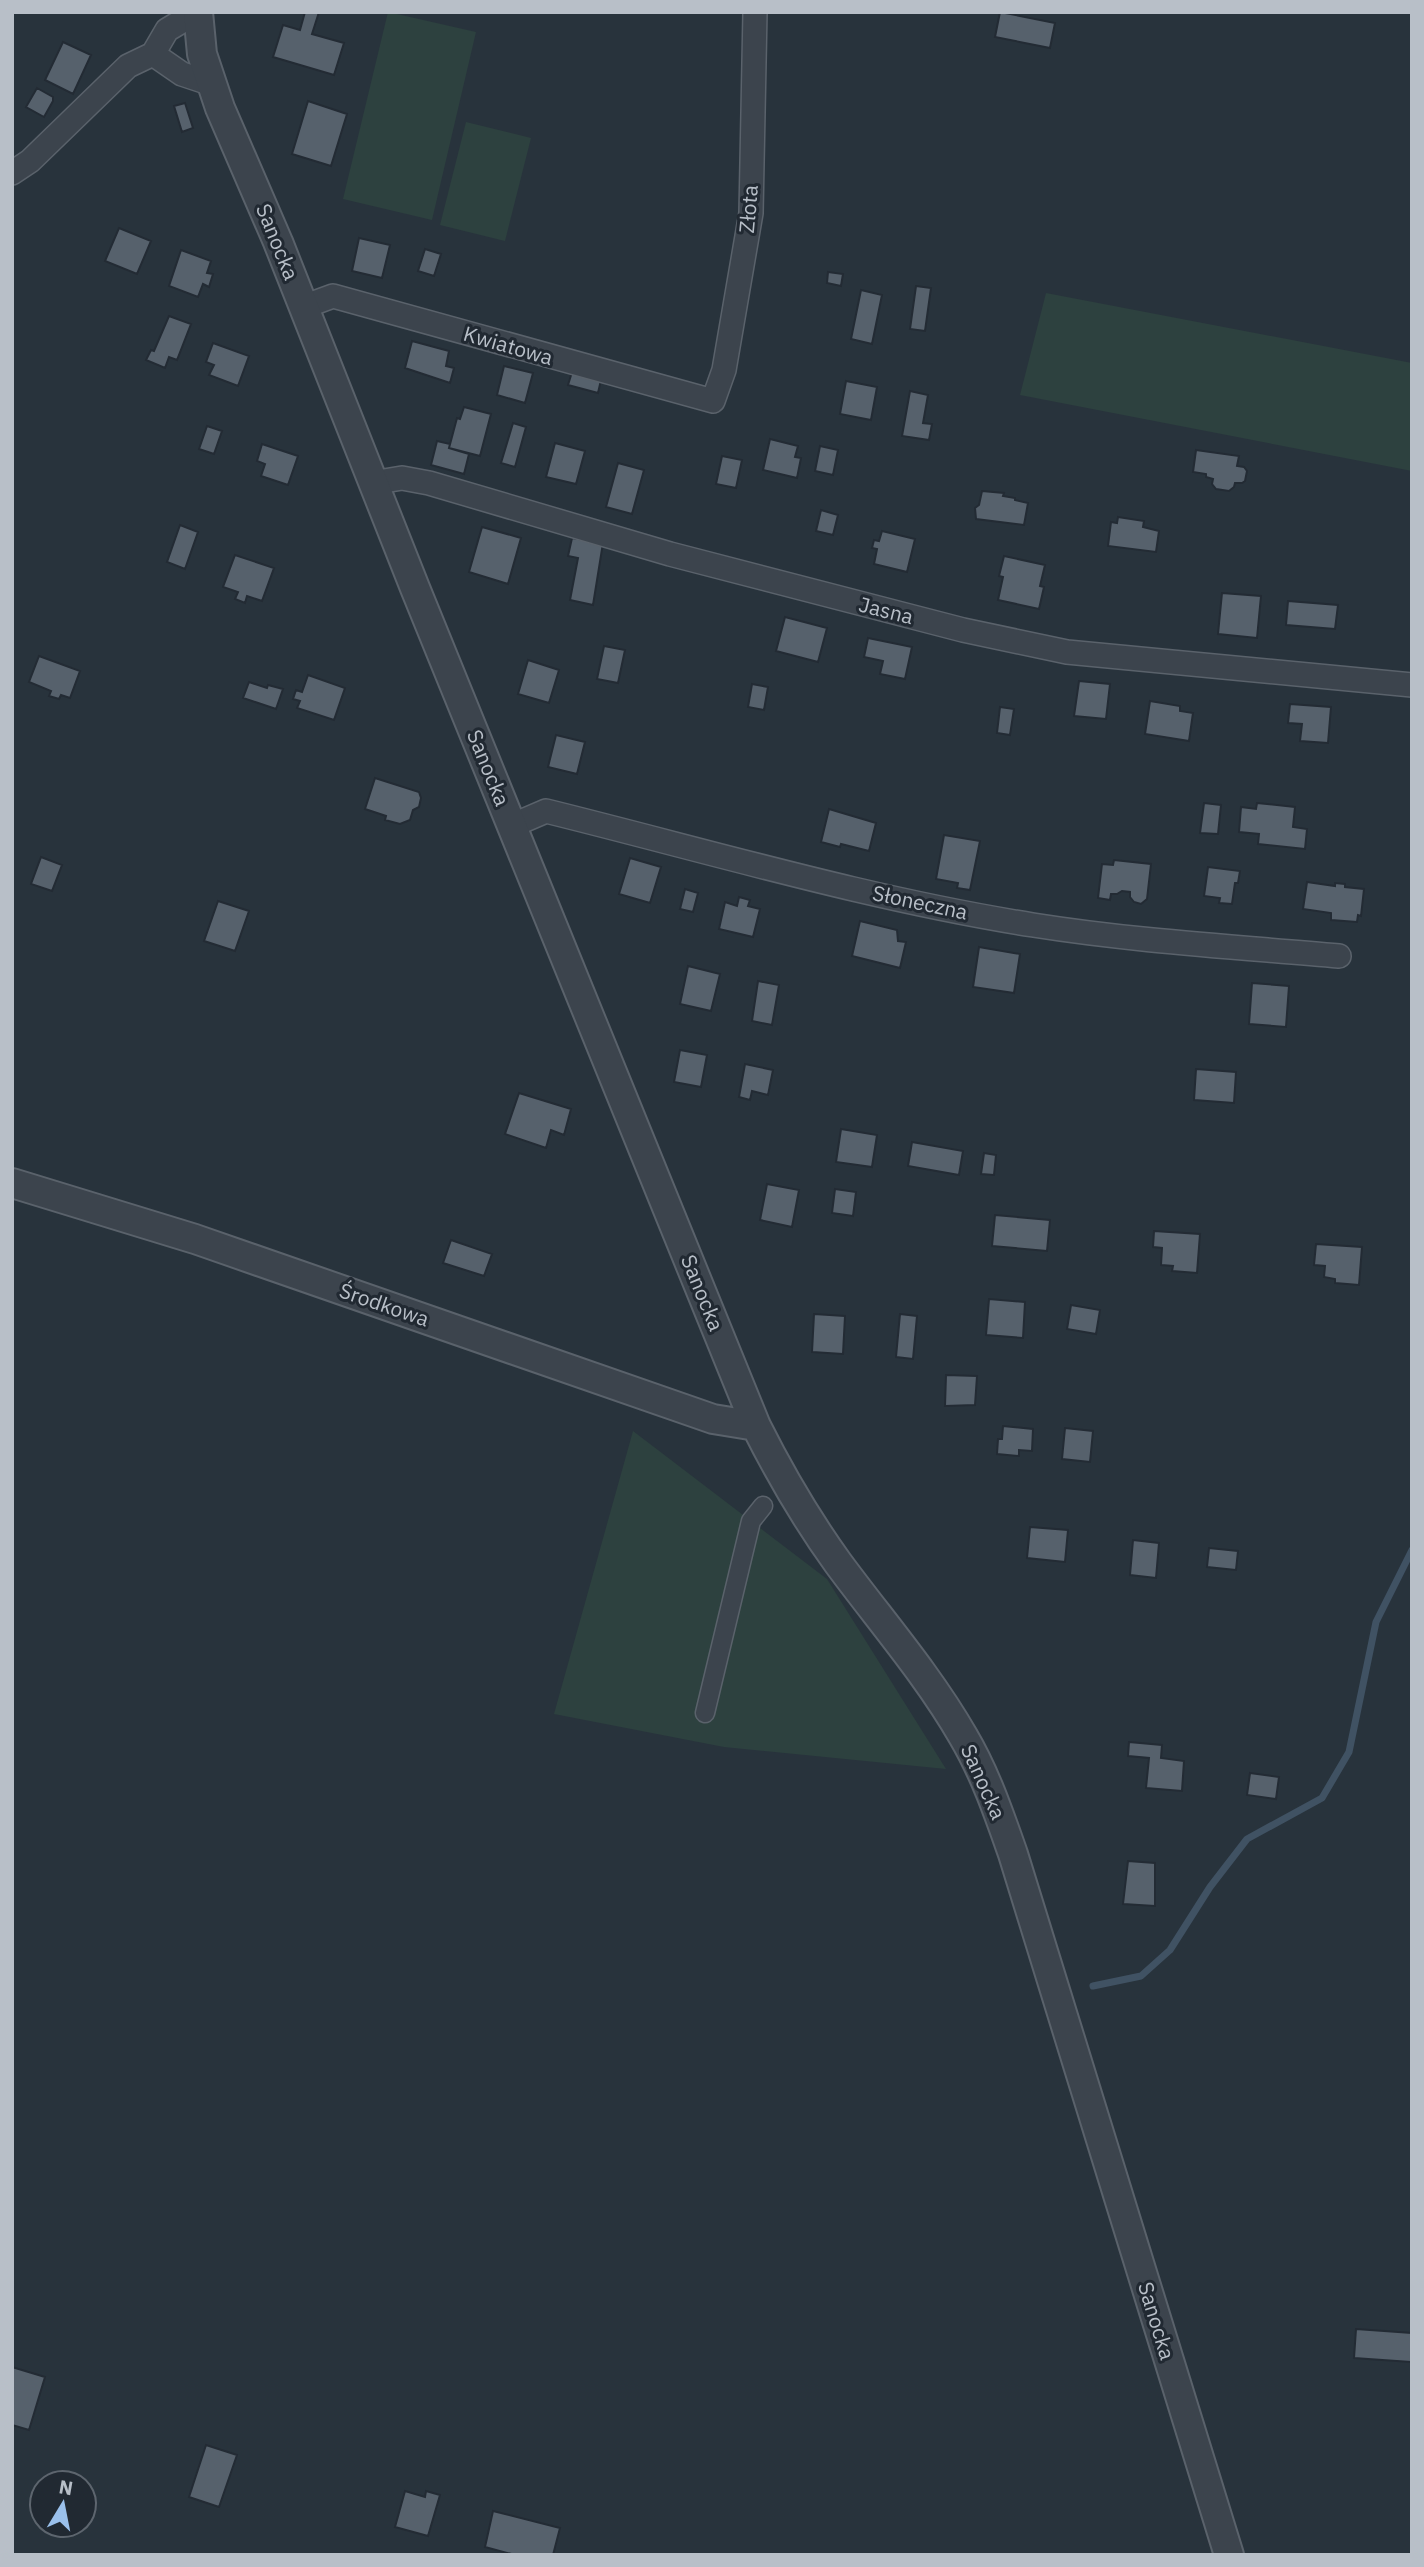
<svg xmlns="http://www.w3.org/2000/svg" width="1424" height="2567" viewBox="0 0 1424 2567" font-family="'IBM Plex Sans',sans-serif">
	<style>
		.green { fill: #2d413f }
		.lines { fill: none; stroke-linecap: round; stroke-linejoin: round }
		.stream { stroke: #405263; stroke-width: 7 }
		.building { fill: #56616c; stroke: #232b34; stroke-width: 2 }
		.pedestrian-casing { stroke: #5a626b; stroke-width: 21 }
		.minor-casing { stroke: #5a626b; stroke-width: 26 }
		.tertiary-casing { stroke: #5a626b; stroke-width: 32 }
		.pedestrian { stroke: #3c444d; stroke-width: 18 }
		.minor { stroke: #3c444d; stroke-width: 23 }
		.tertiary { stroke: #3c444d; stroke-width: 28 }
		.labels { text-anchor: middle; stroke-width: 6; stroke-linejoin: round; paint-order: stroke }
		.street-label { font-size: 21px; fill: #b8bfc8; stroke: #212932 }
	</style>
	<rect width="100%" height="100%" fill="#28333c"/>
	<path class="green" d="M 388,12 L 476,32 L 432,220 L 343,199 Z
		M 466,122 L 531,138 L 505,241 L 440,225 Z
		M 1046,293 L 1412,363 L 1412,471 L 1020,395 Z
		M 633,1431 L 827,1579 L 946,1769 L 724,1747 L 554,1714 Z"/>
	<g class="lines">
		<path class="stream" d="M 1093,1986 L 1141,1976 L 1170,1950 L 1210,1887 L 1247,1839 L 1322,1798 L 1349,1752 L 1376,1622 L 1412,1550"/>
	</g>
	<path class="building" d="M 305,12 L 319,12 L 312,34 L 344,43 L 334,75 L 273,57 L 283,25 L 300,30 Z
		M 1000,12 L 1055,23 L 1050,48 L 995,37 Z
		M 63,42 L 91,55 L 73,94 L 45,80 Z
		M 37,88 L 53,97 L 53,101 L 44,117 L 26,107 Z
		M 308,101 L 347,114 L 331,166 L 292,154 Z
		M 185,103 L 193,128 L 182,132 L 174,106 Z
		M 119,228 L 151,241 L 137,274 L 105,261 Z
		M 359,238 L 390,245 L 382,278 L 352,271 Z
		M 425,249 L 441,254 L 434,276 L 418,271 Z
		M 181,250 L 211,261 L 207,273 L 213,274 L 209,287 L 203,284 L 198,297 L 169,286 Z
		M 828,272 L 843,274 L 841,286 L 827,283 Z
		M 916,286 L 931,288 L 925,331 L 910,329 Z
		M 861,290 L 882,295 L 872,344 L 851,339 Z
		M 169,316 L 191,324 L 177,360 L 169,357 L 165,368 L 146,360 L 151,350 L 154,351 Z
		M 412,341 L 449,351 L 446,366 L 454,368 L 450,383 L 405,368 Z
		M 213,343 L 249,356 L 238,386 L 209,375 L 214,365 L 206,362 Z
		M 504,366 L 533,373 L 525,403 L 497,395 Z
		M 572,372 L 601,380 L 598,393 L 568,385 Z
		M 846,381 L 877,387 L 871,420 L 840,414 Z
		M 910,391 L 928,395 L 923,423 L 932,424 L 929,440 L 902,436 Z
		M 464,407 L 491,414 L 480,456 L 449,448 L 457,418 L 460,419 Z
		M 513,423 L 526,427 L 515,467 L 501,463 Z
		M 207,426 L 222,431 L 214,454 L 199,449 Z
		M 770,439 L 798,446 L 795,457 L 801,458 L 797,478 L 763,470 Z
		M 437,441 L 450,444 L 449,448 L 469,454 L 464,474 L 431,465 Z
		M 555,443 L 585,451 L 576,484 L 546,477 Z
		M 262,444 L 298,456 L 288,485 L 261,476 L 265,464 L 257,461 Z
		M 820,446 L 838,450 L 833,475 L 815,471 Z
		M 1196,450 L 1239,456 L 1237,466 L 1244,467 L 1247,471 L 1245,481 L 1242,483 L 1235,483 L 1234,487 L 1229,491 L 1216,489 L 1212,484 L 1213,479 L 1206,477 L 1206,474 L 1193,472 Z
		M 722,456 L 742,460 L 736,488 L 716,484 Z
		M 618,463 L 644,470 L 632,514 L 606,507 Z
		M 982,491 L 1004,493 L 1003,496 L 1015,498 L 1015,500 L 1028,503 L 1024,525 L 976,519 L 975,508 L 979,505 Z
		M 821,510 L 838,515 L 833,535 L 816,531 Z
		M 1118,517 L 1144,521 L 1143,527 L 1159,531 L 1156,552 L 1108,546 L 1111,522 L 1117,523 Z
		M 180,525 L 198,532 L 185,569 L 167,562 Z
		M 482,527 L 521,538 L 508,584 L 469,572 Z
		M 882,531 L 915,539 L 907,572 L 874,564 L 877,549 L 872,548 L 874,540 L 879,541 Z
		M 572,538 L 603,543 L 593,605 L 570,600 L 578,558 L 568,556 Z
		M 235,555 L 274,568 L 262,601 L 247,596 L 245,603 L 235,599 L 238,592 L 223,587 Z
		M 1004,556 L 1045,565 L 1040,586 L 1044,587 L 1039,609 L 998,600 L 1003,577 L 999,576 Z
		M 1222,593 L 1261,596 L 1257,638 L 1218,634 Z
		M 1288,601 L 1338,605 L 1335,629 L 1286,625 Z
		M 785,617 L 827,628 L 818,662 L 776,651 Z
		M 868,638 L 912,647 L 905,679 L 880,674 L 883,661 L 864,657 Z
		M 604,646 L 625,650 L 618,683 L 597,679 Z
		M 39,656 L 80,671 L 70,698 L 61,695 L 59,699 L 49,696 L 51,691 L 29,682 Z
		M 528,660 L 559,670 L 549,703 L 518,694 Z
		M 308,675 L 345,688 L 334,720 L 297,708 L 300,701 L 293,699 L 296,690 L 302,692 Z
		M 1079,681 L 1110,684 L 1106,719 L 1074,716 Z
		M 249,682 L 267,688 L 268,685 L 283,689 L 276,709 L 243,698 Z
		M 752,684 L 768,687 L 764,710 L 748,707 Z
		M 1150,701 L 1180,706 L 1180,711 L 1193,713 L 1189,741 L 1145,734 Z
		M 1290,704 L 1331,707 L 1328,743 L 1300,741 L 1302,724 L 1288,723 Z
		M 1000,707 L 1014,709 L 1010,735 L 997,733 Z
		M 556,735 L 585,742 L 577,774 L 548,767 Z
		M 375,778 L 419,792 L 421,798 L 419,807 L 413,810 L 410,820 L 400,824 L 385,820 L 386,816 L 365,809 Z
		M 1204,803 L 1221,805 L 1218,834 L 1200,833 Z
		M 1257,803 L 1295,807 L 1293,827 L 1307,829 L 1305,849 L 1258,844 L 1259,834 L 1239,832 L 1241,807 L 1256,809 Z
		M 829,809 L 876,823 L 869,851 L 841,844 L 840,847 L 821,842 Z
		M 944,835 L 980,841 L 970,890 L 957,888 L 958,883 L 936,879 Z
		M 41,857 L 62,865 L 52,891 L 31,884 Z
		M 630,858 L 661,867 L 650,903 L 619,894 Z
		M 1114,860 L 1151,864 L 1147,899 L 1141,904 L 1134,902 L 1130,897 L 1130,892 L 1122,891 L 1117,894 L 1111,894 L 1110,900 L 1098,898 L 1102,864 L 1113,865 Z
		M 1208,867 L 1240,871 L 1238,883 L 1235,883 L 1232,904 L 1219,903 L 1220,898 L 1204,896 Z
		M 1307,882 L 1335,886 L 1335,883 L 1345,884 L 1345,887 L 1364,889 L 1361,916 L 1358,915 L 1357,922 L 1331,920 L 1331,913 L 1303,909 Z
		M 685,889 L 698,893 L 693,912 L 680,909 Z
		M 739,897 L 750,900 L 748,906 L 760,909 L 753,937 L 719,929 L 725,902 L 737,906 Z
		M 218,901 L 249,911 L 235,951 L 204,941 Z
		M 860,921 L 897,930 L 898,941 L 906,942 L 900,968 L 852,956 Z
		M 979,947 L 1020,954 L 1014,993 L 973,987 Z
		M 688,966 L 720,974 L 711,1011 L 680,1004 Z
		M 758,981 L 779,985 L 772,1025 L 752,1021 Z
		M 1252,983 L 1289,986 L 1286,1027 L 1249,1024 Z
		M 680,1050 L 707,1055 L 701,1087 L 674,1082 Z
		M 745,1064 L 773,1070 L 768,1095 L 752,1091 L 750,1100 L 739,1097 Z
		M 1196,1069 L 1236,1072 L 1234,1103 L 1194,1100 Z
		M 519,1093 L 571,1109 L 564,1135 L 551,1130 L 546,1148 L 505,1134 Z
		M 841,1129 L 877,1135 L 872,1167 L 836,1162 Z
		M 912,1142 L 963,1151 L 959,1175 L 908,1166 Z
		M 984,1153 L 996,1155 L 994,1175 L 981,1174 Z
		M 767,1184 L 799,1190 L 792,1227 L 760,1220 Z
		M 835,1189 L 856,1192 L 853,1216 L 832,1213 Z
		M 995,1215 L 1050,1220 L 1047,1251 L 992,1246 Z
		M 1154,1231 L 1200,1234 L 1197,1273 L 1172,1271 L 1173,1266 L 1161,1265 L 1162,1248 L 1153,1247 Z
		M 451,1240 L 492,1254 L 484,1276 L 443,1263 Z
		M 1316,1244 L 1362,1247 L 1359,1285 L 1335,1283 L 1335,1279 L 1324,1277 L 1325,1266 L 1314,1265 Z
		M 989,1299 L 1025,1302 L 1023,1338 L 986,1335 Z
		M 1071,1305 L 1100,1310 L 1096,1334 L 1067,1329 Z
		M 814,1314 L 845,1316 L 843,1354 L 812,1352 Z
		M 900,1314 L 917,1316 L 913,1359 L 896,1357 Z
		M 946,1375 L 977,1376 L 975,1405 L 945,1406 Z
		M 1003,1426 L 1033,1429 L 1032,1451 L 1019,1450 L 1019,1456 L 997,1454 L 998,1439 L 1002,1439 Z
		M 1065,1428 L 1093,1431 L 1090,1462 L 1062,1459 Z
		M 1030,1527 L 1068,1530 L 1065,1562 L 1027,1558 Z
		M 1133,1540 L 1159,1543 L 1156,1578 L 1130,1575 Z
		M 1209,1548 L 1238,1551 L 1236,1570 L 1207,1567 Z
		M 1129,1742 L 1162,1745 L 1161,1758 L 1184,1761 L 1182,1791 L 1146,1788 L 1149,1758 L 1128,1756 Z
		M 1250,1773 L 1279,1777 L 1276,1799 L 1247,1795 Z
		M 1128,1861 L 1155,1863 L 1155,1906 L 1123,1904 Z
		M 1356,2329 L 1412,2333 L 1411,2362 L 1354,2358 Z
		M 12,2367 L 45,2377 L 29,2430 L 12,2425 Z
		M 206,2445 L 237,2455 L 219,2507 L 189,2497 Z
		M 405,2491 L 425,2497 L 426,2491 L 440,2495 L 428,2536 L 395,2527 Z
		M 493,2511 L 560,2528 L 553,2555 L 515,2555 L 485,2547 Z"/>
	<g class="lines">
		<g class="pedestrian-casing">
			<path id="pedestrian" d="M 705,1713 L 751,1521 L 763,1506"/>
		</g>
		<g class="minor-casing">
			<path id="minor" d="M 153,54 L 182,74 L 212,84
				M 12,173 L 30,161 L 128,66 L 153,54 L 167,30 L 197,12
				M 303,307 L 333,296 L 713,401 L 724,370 L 751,213 L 755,12
				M 372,483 L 402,478 L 429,483 L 670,554 L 963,630 L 1067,652 L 1412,685
				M 511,826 L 546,811 C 708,851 868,899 1033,925 C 1134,941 1237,947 1339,956"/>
		</g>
		<g class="tertiary-casing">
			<path id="tertiary" d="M 198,12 L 202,54 L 220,108 L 278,242 L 415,588 L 756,1426 C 780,1474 807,1520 838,1563 C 880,1620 928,1675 963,1736 C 985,1773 999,1814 1013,1854 L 1229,2555
				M 12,1183 L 195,1239 L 713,1419 L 756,1426"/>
		</g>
		<use href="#pedestrian" class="pedestrian"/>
		<use href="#minor" class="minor"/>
		<use href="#tertiary" class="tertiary"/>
	</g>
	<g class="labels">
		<g class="street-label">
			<text transform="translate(749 209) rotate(-85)" y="7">Złota</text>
			<text transform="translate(277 242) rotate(68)" y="7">Sanocka</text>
			<text transform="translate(508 346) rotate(16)" y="7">Kwiatowa</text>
			<text transform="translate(886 611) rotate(14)" y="7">Jasna</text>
			<text transform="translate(488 768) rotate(68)" y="7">Sanocka</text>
			<text transform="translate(920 903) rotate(12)" y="7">Słoneczna</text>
			<text transform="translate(702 1293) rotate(68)" y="7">Sanocka</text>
			<text transform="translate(384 1305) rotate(19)" y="7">Środkowa</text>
			<text transform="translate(983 1782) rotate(66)" y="7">Sanocka</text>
			<text transform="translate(1156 2321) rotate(73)" y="7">Sanocka</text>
		</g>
	</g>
	<rect width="1424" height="2567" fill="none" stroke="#b8bfc8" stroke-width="28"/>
	<g transform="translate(63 2504) rotate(10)"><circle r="33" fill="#212932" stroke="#5d656e" stroke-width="2"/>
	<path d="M0-5L12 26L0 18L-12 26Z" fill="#9ac0eb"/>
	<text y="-10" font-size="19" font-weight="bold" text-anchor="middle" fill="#b8bfc8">N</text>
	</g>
</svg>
